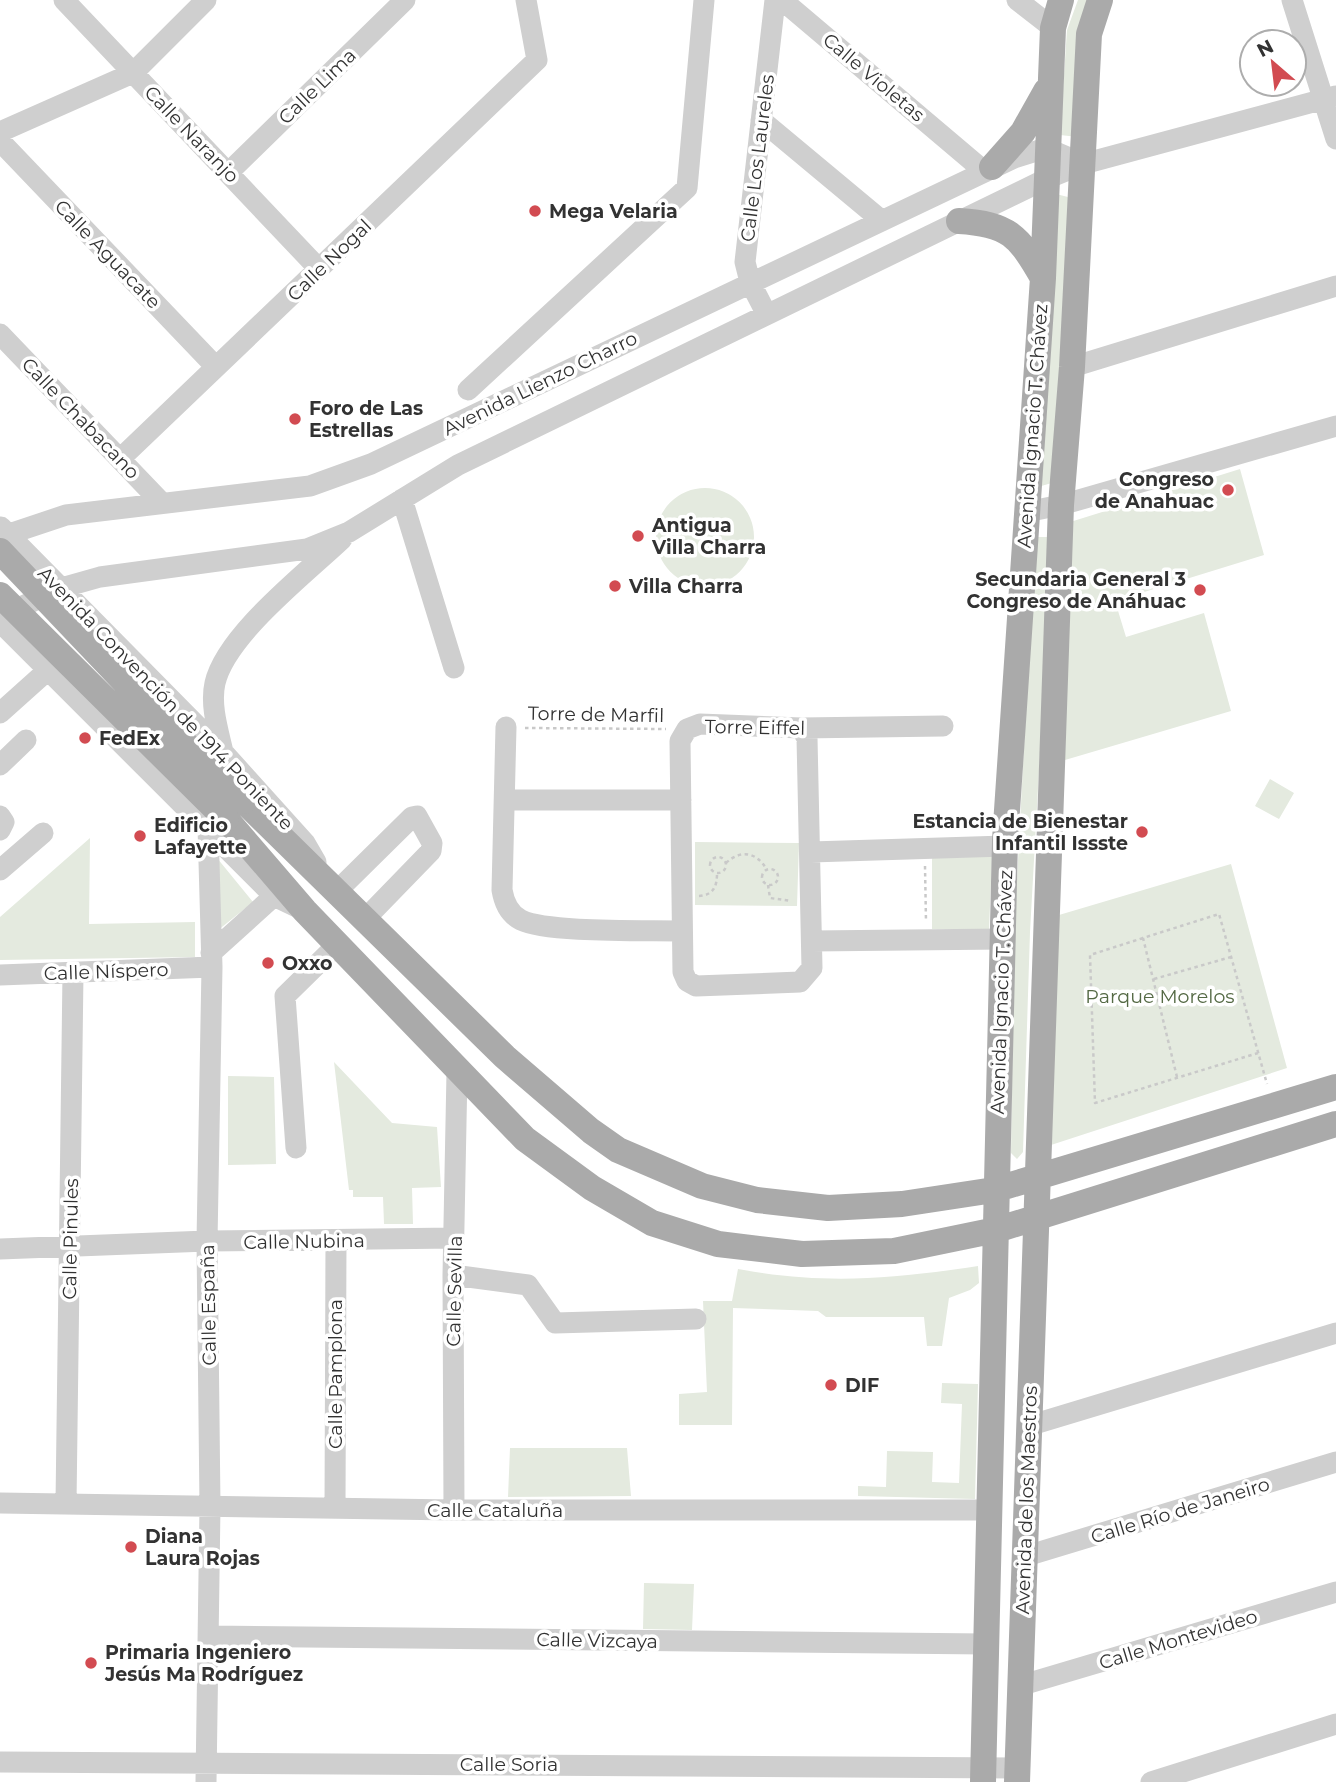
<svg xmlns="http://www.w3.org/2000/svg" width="1336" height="1782" viewBox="0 0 1336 1782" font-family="Montserrat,sans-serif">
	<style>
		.green { fill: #e4eadf }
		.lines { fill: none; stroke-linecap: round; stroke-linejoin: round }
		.path { stroke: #c9c9c9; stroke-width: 2.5; stroke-dasharray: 3.5 3.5; stroke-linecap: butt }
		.minor { stroke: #cfcfcf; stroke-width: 21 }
		.major { stroke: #aaa; stroke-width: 26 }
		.major-bridge { stroke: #aaa; stroke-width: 26 }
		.poi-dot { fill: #d24b51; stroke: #fff; stroke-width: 2.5 }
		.labels { text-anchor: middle; stroke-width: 7; stroke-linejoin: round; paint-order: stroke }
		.street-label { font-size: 19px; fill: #323232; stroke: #fff }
		.poi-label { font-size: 19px; font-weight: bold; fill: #323232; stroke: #fff; text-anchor: start }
		.park-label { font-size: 19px; fill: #546944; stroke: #fff }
	</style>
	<rect width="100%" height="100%" fill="#fff"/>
	<path class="green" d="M 1078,0 L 1097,0 L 1078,137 L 1060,135 L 1067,30 Z
		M 1052,193 L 1072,198 L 1055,482 L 1038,487 Z
		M 1240,469 L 1264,555 L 1115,601 L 1126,637 L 1204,613 L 1231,711 L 1065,760 L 1067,523 Z
		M656 537a49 49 0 1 1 98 0a49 49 0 1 1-98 0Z
		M 1035,537 L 1052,537 L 1030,932 L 1023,1152 L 1017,1159 L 1011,1153 L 1014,937 Z
		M 1270,779 L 1294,793 L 1279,819 L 1255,806 Z
		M 90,838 L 89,924 L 195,922 L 195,957 L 0,960 L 0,917 Z
		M 695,842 L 799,843 L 797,906 L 695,905 Z
		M 992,856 L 989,930 L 932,929 L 932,857 Z
		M 217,858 L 253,902 L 217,931 Z
		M 1231,864 L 1287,1068 L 1051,1145 L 1059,915 Z
		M 334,1062 L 392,1123 L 437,1127 L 441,1187 L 412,1188 L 413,1224 L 384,1224 L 383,1197 L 353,1197 L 353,1190 L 349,1190 Z
		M 228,1076 L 274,1077 L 276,1164 L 228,1165 Z
		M 978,1266 L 979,1283 L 970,1290 L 949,1298 L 942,1346 L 927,1346 L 924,1317 L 826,1317 L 818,1311 L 733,1308 L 732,1425 L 679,1425 L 679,1394 L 707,1392 L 703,1301 L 732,1301 L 738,1269 C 825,1285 891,1279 978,1266 Z
		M 942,1383 L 978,1384 L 975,1499 L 858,1496 L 858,1486 L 886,1487 L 887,1451 L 933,1452 L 932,1482 L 959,1483 L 962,1404 L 941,1403 Z
		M 510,1448 L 627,1448 L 631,1496 L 508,1497 Z
		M 644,1583 L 694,1584 L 692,1630 L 643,1629 Z"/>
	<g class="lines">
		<path class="path" d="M 525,728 L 666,729
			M710 865a8 8 0 1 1 16 0a8 8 0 1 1-16 0Z
			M 726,863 C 741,849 757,852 767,870
			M 925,866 L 926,922
			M762 877a8 8 0 1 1 16 0a8 8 0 1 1-16 0Z
			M 768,885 L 770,898 L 791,901
			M 699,896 C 714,895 717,886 717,873
			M 1143,938 L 1090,955 L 1095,1103 L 1258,1053
			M 1154,979 L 1231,957
			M 1177,1077 L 1143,938 L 1219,914 L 1267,1084"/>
		<path class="minor" d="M 64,0 L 319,269
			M 782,0 L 984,171
			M 1017,0 L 1053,28
			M 1292,0 L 1336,139
			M 761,120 L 881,220
			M 0,132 L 133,73 L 206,0
			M 0,141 L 216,367
			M 229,172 L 405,0
			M 766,313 L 750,282 L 745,262 L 775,0
			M 0,334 L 161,502
			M 1072,367 L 1336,286
			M 468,390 L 687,188 L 704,0
			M 120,459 L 537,60 L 526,0
			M 402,499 L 454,668
			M 1026,512 L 1061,505 L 1336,426
			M 1,527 L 223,752 L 305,843 L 316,862
			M 0,537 L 66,515 L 310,486 L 371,464 L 1014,158 L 1046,148 L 1083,164
			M 0,617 L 61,588 L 100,577 L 307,549 L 349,532 L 458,465 L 1046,179 L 1083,164 L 1336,96
			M 0,622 L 274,896 L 301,909
			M 0,713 L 48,670
			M 506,727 L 502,890 C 504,902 509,914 521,920 C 547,933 648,930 682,931
			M 801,728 L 807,738 L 812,968 L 800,982 L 696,986 L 687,981 L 683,972 L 680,741 L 687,729 L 700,724 L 801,728 L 943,726
			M 223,752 C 218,730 210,705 215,683 C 226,635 305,574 342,539
			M 0,765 L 26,740
			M 505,800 L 681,800
			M 0,816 L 4,822 L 0,830
			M 811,852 L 1005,846
			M 0,870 L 43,833
			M 337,891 L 412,817 L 417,816 L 432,843 L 431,851 L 365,919
			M 812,941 L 1004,939
			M 211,953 L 274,896
			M 0,975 L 212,967
			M 296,1148 L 285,996 L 337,945
			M 0,1249 L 207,1241 L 454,1238
			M 453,1275 L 528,1285 L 555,1323 L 696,1319
			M 1028,1426 L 1336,1333
			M 0,1503 L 454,1510 L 989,1510
			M 66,1504 L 73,973
			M 335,1508 L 336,1241
			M 454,1510 L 453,1275 L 457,1072
			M 1023,1557 L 1336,1462
			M 208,1636 L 986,1644
			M 1019,1686 L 1336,1592
			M 0,1762 L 1017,1768
			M 206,1782 L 210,1506 L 207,1241 L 212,967 L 208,827
			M 1151,1782 L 1336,1724"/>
		<path class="major" d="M 992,167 L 1023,132 L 1046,91
			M 959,221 C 1009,224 1019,236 1043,278
			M 244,801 L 505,1057 L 591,1131 L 618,1150 L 702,1186 L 757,1200 L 828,1208 L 902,1204 L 994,1190 L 1336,1087
			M 226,819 L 305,911 L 525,1139 L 592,1188 L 652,1223 L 718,1244 L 802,1254 L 894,1251 L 996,1230 L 1336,1124
			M 983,1782 L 1005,840 L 1043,278 L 1053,28 L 1061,0
			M 1017,1782 L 1061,505 L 1072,367 L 1089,34 L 1100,0"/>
		<path class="major-bridge" d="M 0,551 L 160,719 L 244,801
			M 0,595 L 226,819"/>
	</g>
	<g class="poi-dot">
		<circle cx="535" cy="211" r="7"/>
		<circle cx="295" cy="419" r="7"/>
		<circle cx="1228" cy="490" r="7"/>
		<circle cx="638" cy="536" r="7"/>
		<circle cx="615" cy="586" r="7"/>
		<circle cx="1200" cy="590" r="7"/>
		<circle cx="85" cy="738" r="7"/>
		<circle cx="1142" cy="832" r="7"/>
		<circle cx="140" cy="836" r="7"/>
		<circle cx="268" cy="963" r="7"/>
		<circle cx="831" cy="1385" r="7"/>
		<circle cx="131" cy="1547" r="7"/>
		<circle cx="91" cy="1663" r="7"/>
	</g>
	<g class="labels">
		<g class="street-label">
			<text transform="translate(874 77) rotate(40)" y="7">Calle Violetas</text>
			<text transform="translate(317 86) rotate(-44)" y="7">Calle Lima</text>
			<text transform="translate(192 134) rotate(46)" y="7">Calle Naranjo</text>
			<text transform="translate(757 158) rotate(-83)" y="7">Calle Los Laureles</text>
			<text transform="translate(108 254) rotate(46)" y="7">Calle Aguacate</text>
			<text transform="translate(329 260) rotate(-44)" y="7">Calle Nogal</text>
			<text transform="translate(540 383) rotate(-26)" y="7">Avenida Lienzo Charro</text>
			<text transform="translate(81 418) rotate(46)" y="7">Calle Chabacano</text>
			<text transform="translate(1032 426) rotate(-86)" y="7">Avenida Ignacio T. Chávez</text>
			<text transform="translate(166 698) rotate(46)" y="7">Avenida Convención de 1914 Poniente</text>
			<text transform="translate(596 714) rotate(1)" y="7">Torre de Marfil</text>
			<text transform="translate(755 727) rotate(1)" y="7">Torre Eiffel</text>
			<text transform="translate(106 971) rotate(-2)" y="7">Calle Níspero</text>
			<text transform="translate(1001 992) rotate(-88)" y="7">Avenida Ignacio T. Chávez</text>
			<text transform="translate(70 1239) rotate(-89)" y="7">Calle Pinules</text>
			<text transform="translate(304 1241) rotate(-1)" y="7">Calle Nubina</text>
			<text transform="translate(454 1291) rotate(-89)" y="7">Calle Sevilla</text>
			<text transform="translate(208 1305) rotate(-91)" y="7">Calle España</text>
			<text transform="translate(335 1374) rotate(-90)" y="7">Calle Pamplona</text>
			<text transform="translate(1026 1500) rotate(-88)" y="7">Avenida de los Maestros</text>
			<text x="495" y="1517">Calle Cataluña</text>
			<text transform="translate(1180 1510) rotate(-17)" y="7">Calle Río de Janeiro</text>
			<text transform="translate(1178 1639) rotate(-17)" y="7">Calle Montevideo</text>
			<text transform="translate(597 1640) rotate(1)" y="7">Calle Vizcaya</text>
			<text x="509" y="1771">Calle Soria</text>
		</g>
		<g class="poi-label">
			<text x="549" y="218">Mega Velaria</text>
			<text x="309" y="415">Foro de Las<tspan x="309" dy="22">Estrellas</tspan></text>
			<text x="1214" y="486" text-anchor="end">Congreso<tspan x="1214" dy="22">de Anahuac</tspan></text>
			<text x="652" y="532">Antigua<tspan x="652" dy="22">Villa Charra</tspan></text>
			<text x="1186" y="586" text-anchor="end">Secundaria General 3<tspan x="1186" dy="22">Congreso de Anáhuac</tspan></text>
			<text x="629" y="593">Villa Charra</text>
			<text x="99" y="745">FedEx</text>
			<text x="1128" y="828" text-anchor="end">Estancia de Bienestar<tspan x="1128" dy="22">Infantil Issste</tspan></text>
			<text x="154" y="832">Edificio<tspan x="154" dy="22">Lafayette</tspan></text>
			<text x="282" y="970">Oxxo</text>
			<text x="845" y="1392">DIF</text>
			<text x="145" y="1543">Diana<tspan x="145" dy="22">Laura Rojas</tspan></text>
			<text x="105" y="1659">Primaria Ingeniero<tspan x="105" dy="22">Jesús Ma Rodríguez</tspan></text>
		</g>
		<g class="park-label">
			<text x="1160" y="1003">Parque Morelos</text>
		</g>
	</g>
	<g transform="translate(1273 63) rotate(332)"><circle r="33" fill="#ffffff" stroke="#adadad" stroke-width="2"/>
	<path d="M0-5L12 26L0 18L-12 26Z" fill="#d24b51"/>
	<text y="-10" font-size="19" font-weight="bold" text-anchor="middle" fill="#323232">N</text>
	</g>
</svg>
